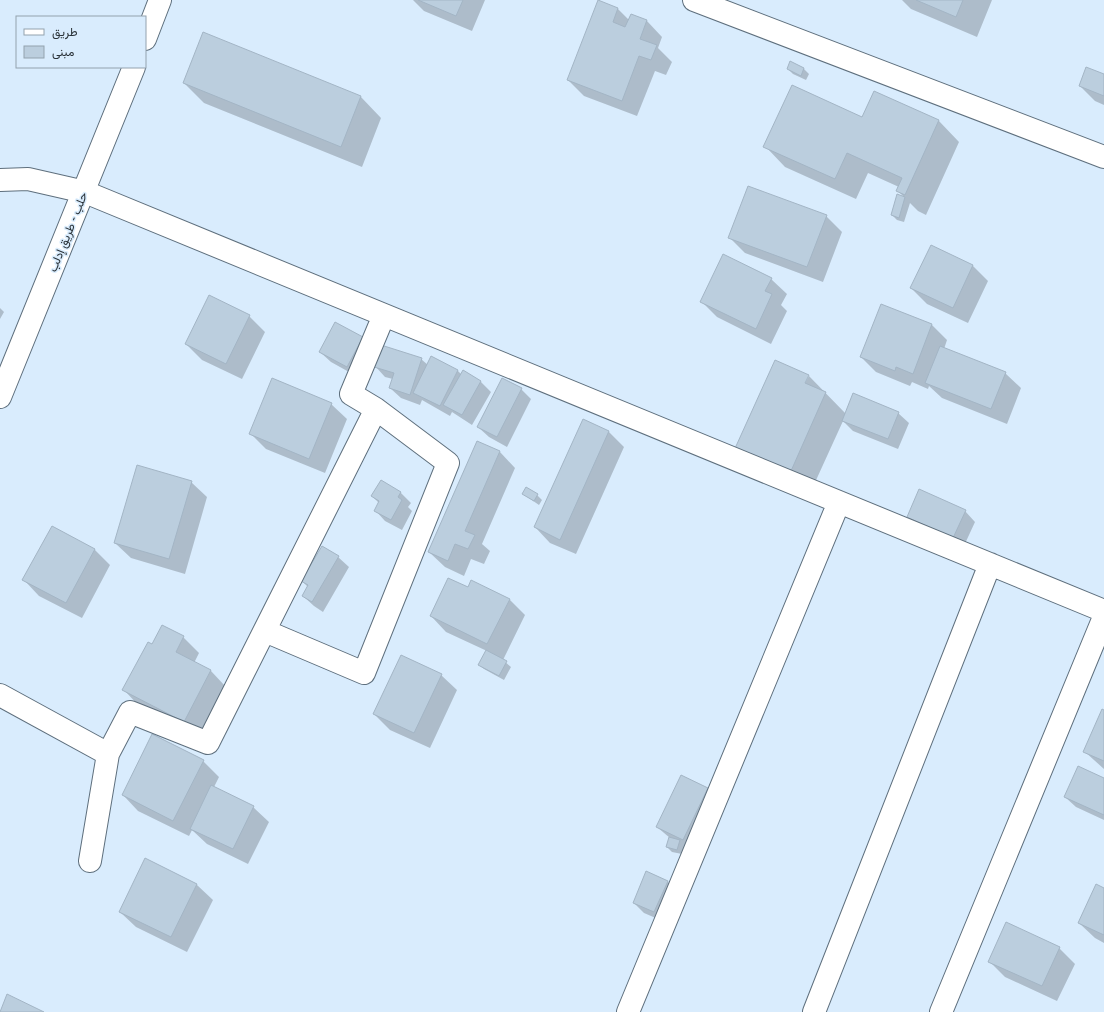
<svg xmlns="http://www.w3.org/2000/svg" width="1104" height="1012" viewBox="0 0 1104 1012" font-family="Overpass,Vazirmatn,sans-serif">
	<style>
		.shadow { fill: #0003 }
		.building { fill: #bbcede; stroke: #a3b5c5 }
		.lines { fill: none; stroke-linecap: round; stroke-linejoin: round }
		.minor-casing { stroke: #5e6f7d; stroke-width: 24 }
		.highway-casing { stroke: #5e6f7d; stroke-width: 24 }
		.minor { stroke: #fff; stroke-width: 22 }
		.highway { stroke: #fff; stroke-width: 22 }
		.labels { text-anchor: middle; stroke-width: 3; stroke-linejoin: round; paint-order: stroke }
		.street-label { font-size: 12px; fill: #2a3238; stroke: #d9ecfd }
	</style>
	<rect width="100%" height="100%" fill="#d9ecfd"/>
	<path class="shadow" d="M 413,0 L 485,0 L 472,31 L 424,11 Z
		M 902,0 L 992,0 L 977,37 L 911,9 Z
		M 618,9 L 629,20 L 647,21 L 662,37 L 658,48 L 672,62 L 666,75 L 655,71 L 637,116 L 584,96 L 568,80 Z
		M 204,34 L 361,97 L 381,118 L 362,167 L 204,103 L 184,83 Z
		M 791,63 L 804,69 L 809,74 L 806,80 L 793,74 L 788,69 Z
		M 1104,75 L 1104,105 L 1095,101 L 1080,86 Z
		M 874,92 L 939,121 L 959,142 L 926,215 L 918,211 L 910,203 L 904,222 L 897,220 L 892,215 L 904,197 L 898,191 L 899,187 L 868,173 L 856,199 L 785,167 L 765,146 L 862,118 Z
		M 826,216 L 842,232 L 823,282 L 745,253 L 730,238 Z
		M 972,265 L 988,281 L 968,323 L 927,304 L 911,288 Z
		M 771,279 L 787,294 L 781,305 L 787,311 L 771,344 L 717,317 L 701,301 Z
		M 0,308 L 4,312 L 0,319 Z
		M 249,316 L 265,332 L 242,379 L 202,360 L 186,344 Z
		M 336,323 L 363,338 L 358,377 L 331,362 L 320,352 Z
		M 932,325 L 947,340 L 944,349 L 1005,373 L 1021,388 L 1007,424 L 942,398 L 929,386 L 928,389 L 912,382 L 910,386 L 876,372 L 861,357 Z
		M 421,359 L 428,365 L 457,370 L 462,375 L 464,372 L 481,382 L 491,392 L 472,425 L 452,412 L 450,416 L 422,400 L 420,405 L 401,398 L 390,388 L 393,379 L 385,377 L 375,366 Z
		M 809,376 L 846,414 L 898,413 L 909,423 L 898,449 L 853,431 L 843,421 L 807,500 L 754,476 Z
		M 521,389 L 531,399 L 507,447 L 489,437 L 478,427 Z
		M 331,404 L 347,419 L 325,473 L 266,449 L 250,433 Z
		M 584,420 L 609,432 L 624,447 L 576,554 L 550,543 L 535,527 Z
		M 477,442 L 500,452 L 515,468 L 482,544 L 490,551 L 484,564 L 471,559 L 464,576 L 445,567 L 429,552 Z
		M 191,482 L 207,497 L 185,574 L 131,558 L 115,543 Z
		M 400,492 L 411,503 L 408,507 L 412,511 L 402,530 L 385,521 L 375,510 L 379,503 L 372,496 Z
		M 523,494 L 537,495 L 542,500 L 539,505 Z
		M 965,511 L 975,522 L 963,548 L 918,527 L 908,517 Z
		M 52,527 L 95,550 L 110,565 L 82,618 L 39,596 L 24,580 Z
		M 338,557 L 349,567 L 323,612 L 314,606 L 303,596 L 308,587 L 302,581 Z
		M 509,599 L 525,615 L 503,660 L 511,667 L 504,680 L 484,669 L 479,665 L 487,651 L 446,632 L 431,616 Z
		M 183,637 L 199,653 L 194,663 L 211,671 L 226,687 L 200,737 L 139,706 L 124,690 L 152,645 Z
		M 441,675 L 457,690 L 430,748 L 390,730 L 374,714 Z
		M 1104,711 L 1104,769 L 1084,751 Z
		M 203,761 L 219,777 L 214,787 L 253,807 L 269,822 L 248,864 L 207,844 L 192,830 L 189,836 L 138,811 L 123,795 Z
		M 1104,779 L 1104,820 L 1076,807 L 1065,797 Z
		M 708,789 L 718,799 L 694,850 L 685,845 L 682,854 L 672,852 L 667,847 L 670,838 L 657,827 Z
		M 146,860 L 197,885 L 213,900 L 187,952 L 136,927 L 120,912 Z
		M 667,881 L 678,892 L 665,922 L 644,913 L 634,903 Z
		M 1104,889 L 1104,943 L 1095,938 L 1079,923 Z
		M 1059,948 L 1075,964 L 1057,1001 L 1005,977 L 989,961 Z"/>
	<path class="building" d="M 418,0 L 463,0 L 456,16 Z
		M 598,0 L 618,8 L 613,22 L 625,27 L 631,14 L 647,20 L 640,39 L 657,45 L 651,60 L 639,56 L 622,101 L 567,80 Z
		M 916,0 L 963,0 L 956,17 Z
		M 203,32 L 361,96 L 341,147 L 183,83 Z
		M 790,61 L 804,68 L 801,76 L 787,69 Z
		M 1086,67 L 1104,74 L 1104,96 L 1079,86 Z
		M 792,85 L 862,117 L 874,91 L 939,120 L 905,195 L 896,191 L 902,178 L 847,153 L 835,179 L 763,147 Z
		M 748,186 L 827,215 L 807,267 L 728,238 Z
		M 897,194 L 905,197 L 899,218 L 891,215 Z
		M 931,245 L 973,265 L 953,308 L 910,288 Z
		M 723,254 L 772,278 L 765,291 L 772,294 L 756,329 L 700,302 Z
		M 209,295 L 250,315 L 226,364 L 185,344 Z
		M 881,304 L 932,324 L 913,374 L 896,367 L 895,371 L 860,357 Z
		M 335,322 L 363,337 L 347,367 L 319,352 Z
		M 381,345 L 422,358 L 410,395 L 389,388 L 394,373 L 374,367 Z
		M 940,346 L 1006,372 L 991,409 L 925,383 Z
		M 431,356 L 458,370 L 440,406 L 413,393 Z
		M 775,360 L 809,375 L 805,383 L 826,392 L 787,480 L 732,455 Z
		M 463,370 L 481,381 L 462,415 L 443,405 Z
		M 272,378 L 332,403 L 309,459 L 249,434 Z
		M 502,378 L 522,388 L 497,437 L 477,427 Z
		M 853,393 L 899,412 L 888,439 L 842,421 Z
		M 583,419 L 609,431 L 560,540 L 534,527 Z
		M 477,441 L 500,451 L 465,531 L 475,535 L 468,549 L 455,544 L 448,561 L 428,552 Z
		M 137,465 L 192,481 L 169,559 L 114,543 Z
		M 381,480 L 401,492 L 398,497 L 402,500 L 391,520 L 374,511 L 379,501 L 371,496 Z
		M 526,487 L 538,494 L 534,501 L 522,494 Z
		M 919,489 L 966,510 L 953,538 L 907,517 Z
		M 52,526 L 95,549 L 66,603 L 22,580 Z
		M 322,546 L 339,556 L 312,602 L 302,596 L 308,585 L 301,581 Z
		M 448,578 L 468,587 L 471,580 L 510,599 L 487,644 L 430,616 Z
		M 162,625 L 184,636 L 176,652 L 211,670 L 184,722 L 122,690 L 148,642 L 152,644 Z
		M 486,650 L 507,661 L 499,676 L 478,665 Z
		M 401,655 L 442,674 L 414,733 L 373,714 Z
		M 1102,709 L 1104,710 L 1104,761 L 1083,752 Z
		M 152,734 L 204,760 L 173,821 L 122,795 Z
		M 1078,766 L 1104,778 L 1104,815 L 1064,797 Z
		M 681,775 L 708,788 L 683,840 L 656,827 Z
		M 211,785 L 254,806 L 233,849 L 190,829 Z
		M 669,837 L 680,840 L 677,850 L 666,847 Z
		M 145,858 L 197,884 L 171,937 L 119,912 Z
		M 646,871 L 668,881 L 654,912 L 633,903 Z
		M 1096,884 L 1104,888 L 1104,935 L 1078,923 Z
		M 1006,922 L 1060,947 L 1042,986 L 988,962 Z
		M 7,994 L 44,1012 L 0,1012 Z"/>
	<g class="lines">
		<g class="minor-casing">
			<path id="minor" d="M 694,0 L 1104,157
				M 0,180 L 28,179 L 85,192 L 1104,611
				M 265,631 L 364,673 L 448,463 L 376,409
				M 0,695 L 108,754
				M 90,861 L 108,754 L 130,712 L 208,743 L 376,409 L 351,394 L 384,315
				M 628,1012 L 839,502
				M 814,1012 L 990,564
				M 941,1012 L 1104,617"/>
		</g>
		<g class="highway-casing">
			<path id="highway" d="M 145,39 L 160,0
				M 0,397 L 134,67"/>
		</g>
		<use href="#minor" class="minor"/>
		<use href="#highway" class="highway"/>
	</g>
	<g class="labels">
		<g class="street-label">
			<text transform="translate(68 232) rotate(-68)" y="4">حلب - طريق إدلب</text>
		</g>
	</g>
	<rect x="16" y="16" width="130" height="52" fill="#d9ecfd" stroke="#93a2ae"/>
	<rect x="24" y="29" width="20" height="6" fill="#ffffff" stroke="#93a2ae"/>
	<text x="52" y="36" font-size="12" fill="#2a3238">طريق</text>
	<rect x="24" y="46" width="20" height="12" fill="#bbcede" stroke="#93a2ae"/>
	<text x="52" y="56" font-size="12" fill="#2a3238">مبنى</text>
</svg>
